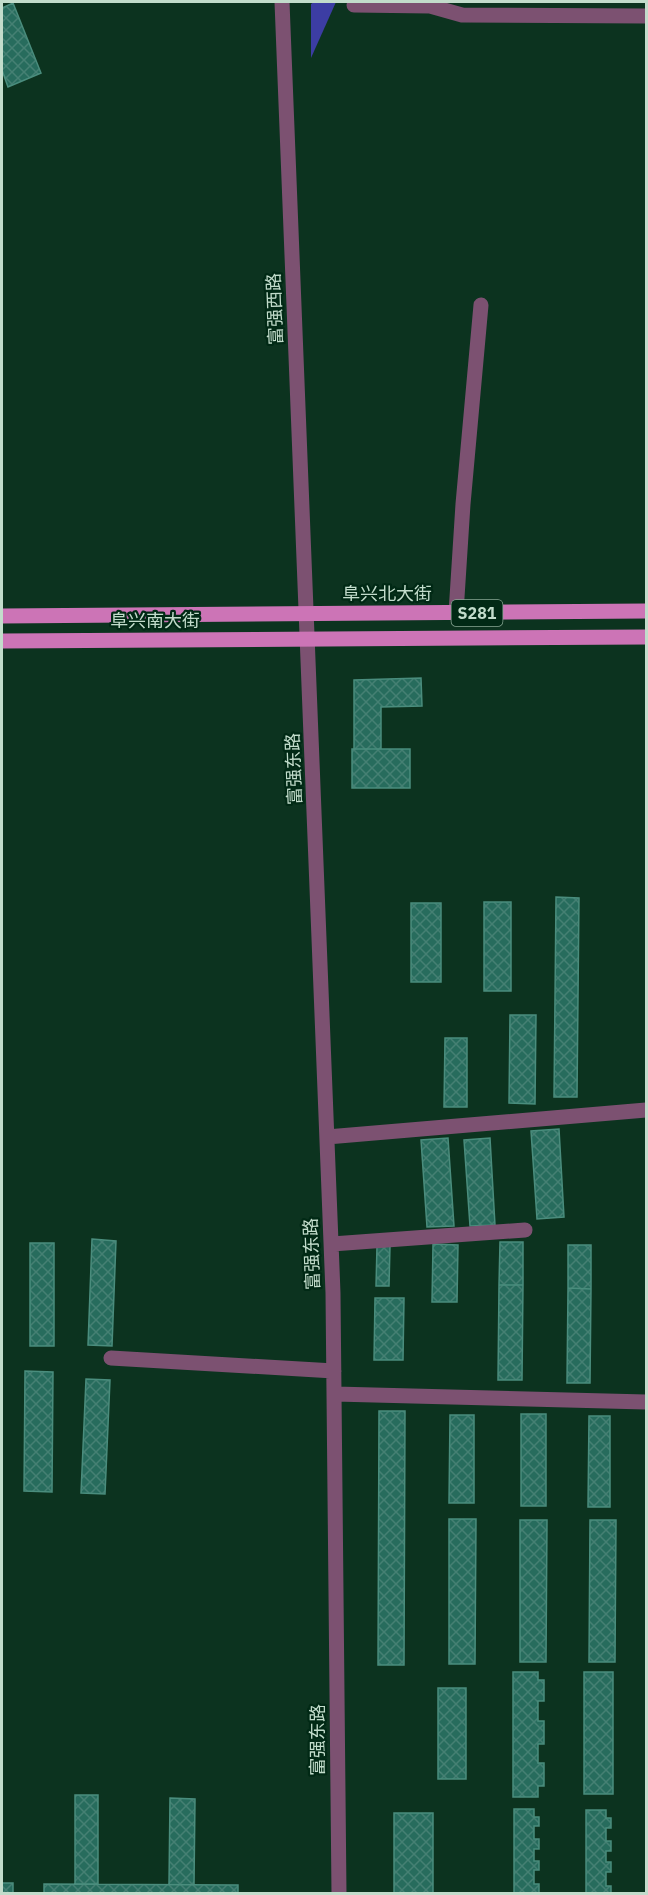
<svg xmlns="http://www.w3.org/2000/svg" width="648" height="1895" viewBox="0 0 648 1895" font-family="'IBM Plex Sans','Noto Sans SC',sans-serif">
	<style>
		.water { fill: #3c3da3 }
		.building { fill: url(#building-cross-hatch); stroke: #4a8d7d; stroke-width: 1.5 }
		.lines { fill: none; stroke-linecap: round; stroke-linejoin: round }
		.minor { stroke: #7c5171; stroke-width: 15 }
		.major { stroke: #cc74b6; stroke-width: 15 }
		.labels { text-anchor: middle; stroke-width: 4.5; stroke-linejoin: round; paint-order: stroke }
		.shield { fill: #012915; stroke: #88a694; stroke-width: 1.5 }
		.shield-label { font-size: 16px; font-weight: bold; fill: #c2dccb }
		.street-label { font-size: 18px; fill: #c2dccb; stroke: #012915 }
	</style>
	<defs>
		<pattern id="building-cross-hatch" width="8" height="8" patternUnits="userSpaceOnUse" patternTransform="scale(1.5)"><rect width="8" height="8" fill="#276c5d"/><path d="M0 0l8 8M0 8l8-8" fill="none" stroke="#458073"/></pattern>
	</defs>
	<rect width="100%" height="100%" fill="#0c331f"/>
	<path class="water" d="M 314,2 L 336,2 L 311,58 L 311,4 Z"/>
	<path class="building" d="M 13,3 L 41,73 L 8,87 L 2,70 L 2,8 Z
		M 421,678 L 422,706 L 381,707 L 381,749 L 354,749 L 354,680 Z
		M 352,749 L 410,749 L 410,788 L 352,788 Z
		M 556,897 L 579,898 L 577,1097 L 554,1097 Z
		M 484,902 L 511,902 L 511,991 L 484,991 Z
		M 411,903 L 441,903 L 441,982 L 411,982 Z
		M 510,1015 L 536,1015 L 535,1104 L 509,1103 Z
		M 445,1038 L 467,1038 L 467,1107 L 444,1107 Z
		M 559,1129 L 564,1217 L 537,1219 L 531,1131 Z
		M 448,1138 L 454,1226 L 427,1227 L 421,1140 Z
		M 490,1138 L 495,1225 L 470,1226 L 464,1140 Z
		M 92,1239 L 116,1241 L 112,1346 L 88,1345 Z
		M 500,1242 L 523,1242 L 523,1285 L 499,1285 Z
		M 30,1243 L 54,1243 L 54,1346 L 30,1346 Z
		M 433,1244 L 458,1245 L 457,1302 L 432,1302 Z
		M 568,1245 L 591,1245 L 591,1289 L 568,1288 Z
		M 377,1246 L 390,1246 L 389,1286 L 376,1286 Z
		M 499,1285 L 523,1285 L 522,1380 L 498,1380 Z
		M 568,1288 L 591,1289 L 590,1383 L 567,1383 Z
		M 375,1298 L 404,1298 L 403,1360 L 374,1360 Z
		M 25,1371 L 53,1372 L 52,1492 L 24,1491 Z
		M 86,1379 L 110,1380 L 105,1494 L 81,1493 Z
		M 379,1411 L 405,1411 L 404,1665 L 378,1665 Z
		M 521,1414 L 546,1414 L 546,1506 L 521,1506 Z
		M 450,1415 L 474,1415 L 474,1503 L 449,1503 Z
		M 589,1416 L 610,1416 L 610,1507 L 588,1507 Z
		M 449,1519 L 476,1519 L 475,1664 L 449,1664 Z
		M 520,1520 L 547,1520 L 546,1662 L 520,1662 Z
		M 590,1520 L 616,1520 L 615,1662 L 589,1662 Z
		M 513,1672 L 538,1672 L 538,1680 L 544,1680 L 544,1701 L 538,1701 L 538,1721 L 544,1721 L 544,1744 L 538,1744 L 538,1763 L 544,1763 L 544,1786 L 538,1786 L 538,1797 L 513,1797 Z
		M 584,1672 L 613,1672 L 613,1794 L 584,1794 Z
		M 438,1688 L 466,1688 L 466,1779 L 438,1779 Z
		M 75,1795 L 98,1795 L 98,1884 L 75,1884 Z
		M 170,1798 L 195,1799 L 194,1885 L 169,1885 Z
		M 514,1809 L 534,1809 L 534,1817 L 539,1817 L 539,1826 L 534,1826 L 534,1839 L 539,1839 L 539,1849 L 534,1849 L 534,1861 L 539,1861 L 539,1870 L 534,1870 L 534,1884 L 539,1884 L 539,1894 L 514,1894 Z
		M 586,1810 L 606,1810 L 606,1818 L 611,1818 L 611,1828 L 606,1828 L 606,1841 L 611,1841 L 611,1851 L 606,1851 L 606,1862 L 611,1862 L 611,1872 L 606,1872 L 606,1886 L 611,1886 L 611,1894 L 586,1894 Z
		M 394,1813 L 433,1813 L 433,1894 L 394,1894 Z
		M 2,1883 L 13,1883 L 13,1894 L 2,1894 Z
		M 44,1884 L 238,1885 L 238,1894 L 44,1894 Z"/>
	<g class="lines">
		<path class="minor" d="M 282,2 L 333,1293 L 339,1894
			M 354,5 L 430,6 L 462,15 L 646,16
			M 456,613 L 463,504 L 481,305
			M 327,1137 L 646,1110
			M 332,1244 L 525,1230
			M 111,1358 L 334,1371
			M 335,1394 L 646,1402"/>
		<path class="major" d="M 2,616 L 646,611
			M 2,641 L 646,637"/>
	</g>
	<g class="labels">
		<rect class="shield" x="451.5" y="600" width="51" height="26" rx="4.5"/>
		<g class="shield-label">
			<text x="477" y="619">S281</text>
		</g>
		<g class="street-label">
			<text transform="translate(275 309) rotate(-92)" y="6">富强西路</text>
			<text x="387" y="600">阜兴北大街</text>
			<text x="155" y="627">阜兴南大街</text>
			<text transform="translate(294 769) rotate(-92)" y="6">富强东路</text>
			<text transform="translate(312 1254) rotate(-92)" y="6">富强东路</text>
			<text transform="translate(318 1740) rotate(-90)" y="6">富强东路</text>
		</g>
	</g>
	<rect width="648" height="1895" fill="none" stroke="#c2dccb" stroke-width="6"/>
</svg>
